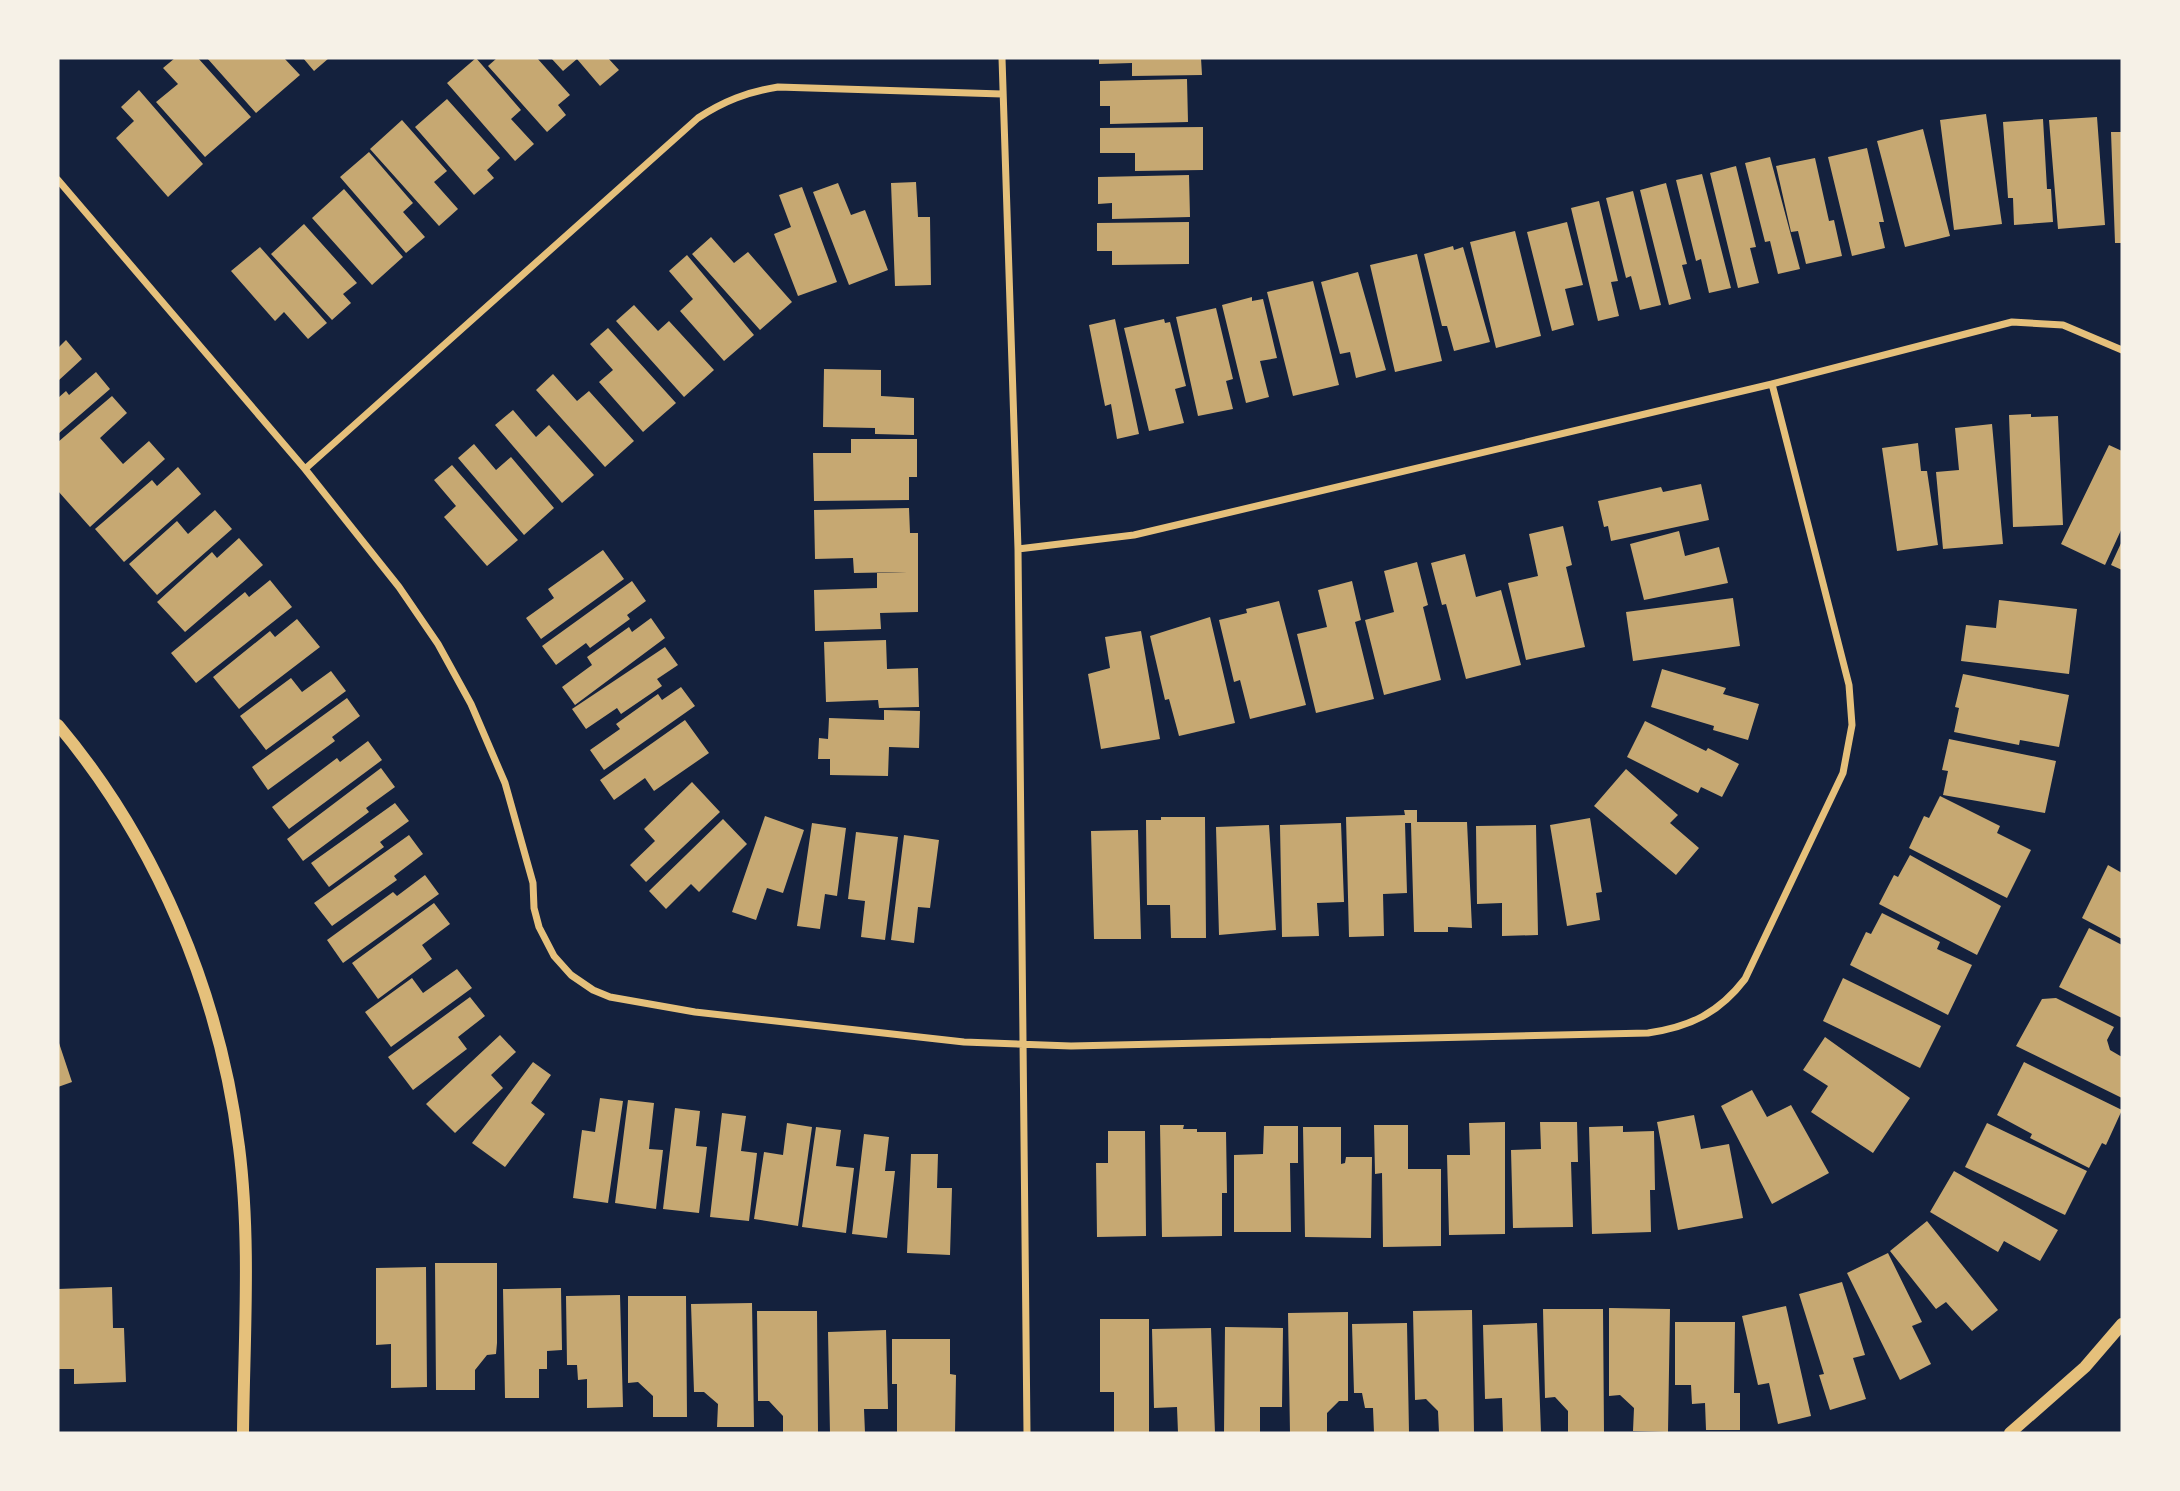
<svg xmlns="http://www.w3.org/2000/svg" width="2180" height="1491" viewBox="0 0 2180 1491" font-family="Rubik,sans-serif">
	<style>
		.building { fill: #c6a872 }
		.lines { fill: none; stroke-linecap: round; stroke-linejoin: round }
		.minor { stroke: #e5c07b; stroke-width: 7 }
		.tertiary { stroke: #e5c07b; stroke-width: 12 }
	</style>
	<rect width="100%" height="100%" fill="#14213d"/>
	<path class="building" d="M 175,58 L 198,58 L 251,117 L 205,157 L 156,102 L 178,84 L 163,68 Z
		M 207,58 L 284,58 L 300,75 L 256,113 Z
		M 303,58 L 329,58 L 314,71 Z
		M 476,58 L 521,110 L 511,119 L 534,144 L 515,161 L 447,83 Z
		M 497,58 L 537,58 L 570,95 L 558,105 L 566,115 L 547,132 L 488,66 Z
		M 551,58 L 608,58 L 619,70 L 600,86 L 577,59 L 563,71 Z
		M 1099,58 L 1201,58 L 1202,75 L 1132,76 L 1132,63 L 1099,64 Z
		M 1187,79 L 1188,122 L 1110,124 L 1110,106 L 1100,106 L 1100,81 Z
		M 139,90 L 203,164 L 168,197 L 116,138 L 134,121 L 121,107 Z
		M 447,99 L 500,158 L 487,170 L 494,178 L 474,195 L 415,127 Z
		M 1986,114 L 2002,224 L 1954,230 L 1940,120 Z
		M 2097,117 L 2105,225 L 2058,229 L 2049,120 Z
		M 2043,119 L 2047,189 L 2051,189 L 2053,222 L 2014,225 L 2013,198 L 2008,198 L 2003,122 Z
		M 402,120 L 447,171 L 434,182 L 458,209 L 439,226 L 370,149 Z
		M 1203,127 L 1203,170 L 1135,171 L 1135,153 L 1100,153 L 1100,128 Z
		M 1923,129 L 1950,236 L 1905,247 L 1877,141 Z
		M 2111,132 L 2122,132 L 2122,243 L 2115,243 Z
		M 1867,148 L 1884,222 L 1879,222 L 1885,248 L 1852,256 L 1828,157 Z
		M 369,152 L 413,203 L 403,212 L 425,237 L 406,253 L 340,177 Z
		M 1770,157 L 1800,269 L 1778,274 L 1770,241 L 1765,242 L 1745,163 Z
		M 1815,158 L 1829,221 L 1834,220 L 1842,256 L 1806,264 L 1798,231 L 1791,232 L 1776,166 Z
		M 1736,166 L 1756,247 L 1750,248 L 1759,283 L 1738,288 L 1710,173 Z
		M 1702,174 L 1731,288 L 1709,293 L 1701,259 L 1696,261 L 1676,180 Z
		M 1189,175 L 1190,217 L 1112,219 L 1112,203 L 1098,204 L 1098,177 Z
		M 916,182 L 918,217 L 930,217 L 931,285 L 895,286 L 891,183 Z
		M 838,183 L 851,215 L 865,210 L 888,270 L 849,285 L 813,192 Z
		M 1666,183 L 1687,264 L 1682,265 L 1691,299 L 1669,305 L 1640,190 Z
		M 802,187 L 837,282 L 798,296 L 774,234 L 791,227 L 779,195 Z
		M 344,189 L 403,257 L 372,285 L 312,218 Z
		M 1633,191 L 1661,305 L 1640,310 L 1631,276 L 1626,278 L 1606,198 Z
		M 1599,201 L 1618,281 L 1611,282 L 1619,316 L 1598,321 L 1571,208 Z
		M 1189,222 L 1189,264 L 1112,265 L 1112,251 L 1097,251 L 1097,223 Z
		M 1567,222 L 1583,285 L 1565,289 L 1574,325 L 1552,331 L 1527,232 Z
		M 304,224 L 357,283 L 343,294 L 351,303 L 332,320 L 271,254 Z
		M 1515,231 L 1541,336 L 1496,348 L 1470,242 Z
		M 711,237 L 734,263 L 748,252 L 792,302 L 760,330 L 692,254 Z
		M 1453,246 L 1454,250 L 1463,247 L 1490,342 L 1454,351 L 1447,326 L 1442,326 L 1424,254 Z
		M 260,247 L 327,323 L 308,339 L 284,312 L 275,321 L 231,271 Z
		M 1417,254 L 1442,361 L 1395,372 L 1370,265 Z
		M 687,255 L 754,335 L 724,361 L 680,311 L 693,299 L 669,271 Z
		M 1358,272 L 1386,370 L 1356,378 L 1350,352 L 1340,354 L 1321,282 Z
		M 1313,281 L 1339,385 L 1293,396 L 1267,292 Z
		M 1252,297 L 1252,301 L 1263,299 L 1277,358 L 1260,361 L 1269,397 L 1246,403 L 1222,305 Z
		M 634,305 L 658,331 L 669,321 L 714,370 L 684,397 L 616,321 Z
		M 1216,308 L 1233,379 L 1226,381 L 1233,409 L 1198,416 L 1176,317 Z
		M 1115,319 L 1139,434 L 1117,439 L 1111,404 L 1105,406 L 1089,325 Z
		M 1164,319 L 1165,323 L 1170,322 L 1186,386 L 1175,389 L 1184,423 L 1149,431 L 1124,328 Z
		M 608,328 L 676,403 L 643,432 L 599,382 L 613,370 L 590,344 Z
		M 66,340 L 82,359 L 58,381 L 58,348 Z
		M 824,369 L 881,370 L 881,396 L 914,398 L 914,435 L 875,434 L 875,428 L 823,427 Z
		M 96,372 L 110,389 L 58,434 L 58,398 L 66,391 L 69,395 Z
		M 553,374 L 577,401 L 589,391 L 634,441 L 605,467 L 536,390 Z
		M 112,396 L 127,413 L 100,438 L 123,464 L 149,441 L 165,459 L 90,527 L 58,491 L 58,442 Z
		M 513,410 L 536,437 L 549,425 L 594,475 L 562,503 L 495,425 Z
		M 2031,414 L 2031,417 L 2058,416 L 2063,525 L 2013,527 L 2009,415 Z
		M 1992,424 L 2003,544 L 1943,549 L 1936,472 L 1959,470 L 1955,428 Z
		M 851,439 L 917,439 L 917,477 L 909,477 L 909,500 L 814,501 L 813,453 L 851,453 Z
		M 1918,443 L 1921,471 L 1927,471 L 1938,545 L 1897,551 L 1882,448 Z
		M 474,444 L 496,470 L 511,457 L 554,508 L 524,535 L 458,458 Z
		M 2109,445 L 2122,451 L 2122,528 L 2105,565 L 2061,544 Z
		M 452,465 L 518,540 L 487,566 L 444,517 L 456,506 L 434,480 Z
		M 178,467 L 201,494 L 124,562 L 95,529 L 152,480 L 157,486 Z
		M 1701,484 L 1709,520 L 1611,541 L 1608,526 L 1604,527 L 1598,501 L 1661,487 L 1663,492 Z
		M 909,508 L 910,533 L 918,533 L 918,612 L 880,613 L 881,629 L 815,631 L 814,590 L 877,588 L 877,573 L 907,572 L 854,573 L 853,558 L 815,559 L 814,510 Z
		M 215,510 L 232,529 L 157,595 L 129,564 L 177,521 L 188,534 Z
		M 1563,526 L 1572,565 L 1566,567 L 1585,647 L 1526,660 L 1508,583 L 1538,576 L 1529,534 Z
		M 1679,531 L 1685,556 L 1719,547 L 1728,583 L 1644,600 L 1630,544 Z
		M 239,538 L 263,565 L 185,632 L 157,602 L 212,552 L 217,558 Z
		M 2122,541 L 2122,570 L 2111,565 Z
		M 603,550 L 624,579 L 541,639 L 526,618 L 554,598 L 548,589 Z
		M 1465,554 L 1476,597 L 1501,590 L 1521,665 L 1466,679 L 1446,604 L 1442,605 L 1431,563 Z
		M 1417,562 L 1428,605 L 1423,607 L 1441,680 L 1384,695 L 1365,620 L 1394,612 L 1384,571 Z
		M 270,580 L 292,607 L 196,683 L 171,653 L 245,592 L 249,597 Z
		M 632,581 L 646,601 L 627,615 L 630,619 L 590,648 L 586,643 L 556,665 L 542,646 Z
		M 1352,581 L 1361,620 L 1355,622 L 1374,699 L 1316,713 L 1297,634 L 1327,627 L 1318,590 Z
		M 1733,598 L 1740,646 L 1633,661 L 1626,612 Z
		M 1999,600 L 2077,609 L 2069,674 L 1961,661 L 1966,625 L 1996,628 Z
		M 1279,601 L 1306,705 L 1250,719 L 1240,680 L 1234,682 L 1219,620 L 1247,613 L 1246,609 Z
		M 1210,617 L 1235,723 L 1179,736 L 1169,699 L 1165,700 L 1150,636 Z
		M 651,618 L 665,638 L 575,705 L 562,687 L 592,665 L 587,657 L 629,627 L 632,632 Z
		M 297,619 L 320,647 L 239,709 L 213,677 L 270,631 L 275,637 Z
		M 1141,631 L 1160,739 L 1101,749 L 1088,674 L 1110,668 L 1105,637 Z
		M 886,640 L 887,669 L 918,668 L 919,707 L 879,708 L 878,700 L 826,702 L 824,642 Z
		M 665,647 L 678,665 L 657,679 L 662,686 L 621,714 L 617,708 L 586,729 L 572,709 Z
		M 1662,669 L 1726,688 L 1723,694 L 1759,704 L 1748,740 L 1713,730 L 1714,726 L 1651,707 Z
		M 331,671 L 346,691 L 266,750 L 240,716 L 291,678 L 302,692 Z
		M 1963,674 L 2069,695 L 2059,747 L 2020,740 L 2019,745 L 1954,732 L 1959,708 L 1955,707 Z
		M 681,687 L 695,706 L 604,770 L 590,750 L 620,729 L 616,724 L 658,694 L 662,700 Z
		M 347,698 L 360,716 L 332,737 L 335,741 L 268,790 L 252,767 Z
		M 884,710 L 920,711 L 919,748 L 889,747 L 888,776 L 830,775 L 830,759 L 818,759 L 819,738 L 828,739 L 829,718 L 884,720 Z
		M 685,720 L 709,753 L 654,791 L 645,778 L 614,800 L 600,780 Z
		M 1645,721 L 1706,751 L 1708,748 L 1739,764 L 1722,797 L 1701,787 L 1698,793 L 1627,757 Z
		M 1949,739 L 2056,761 L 2045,813 L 1943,795 L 1948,771 L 1942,770 Z
		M 368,741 L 382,760 L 289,829 L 272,807 L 337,758 L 340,762 Z
		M 381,768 L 395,787 L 366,808 L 369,812 L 303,861 L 287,839 Z
		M 1626,769 L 1678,815 L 1670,823 L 1699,848 L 1676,875 L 1594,806 Z
		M 692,782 L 720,812 L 646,882 L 630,865 L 655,841 L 644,829 Z
		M 1940,796 L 2000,826 L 1997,833 L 2031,850 L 2007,898 L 1909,848 L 1924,816 L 1929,818 Z
		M 395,803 L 409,821 L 380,842 L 384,847 L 329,887 L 311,863 Z
		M 1404,810 L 1417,810 L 1417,822 L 1467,822 L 1472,928 L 1448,927 L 1448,932 L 1414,932 L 1411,823 L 1405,823 L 1407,893 L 1383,894 L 1384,936 L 1349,937 L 1346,817 L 1405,815 Z
		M 765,816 L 804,830 L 783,893 L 767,888 L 756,920 L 732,912 Z
		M 1161,817 L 1205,817 L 1206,938 L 1171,938 L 1170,905 L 1147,905 L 1146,820 L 1161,820 Z
		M 1590,818 L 1602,892 L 1596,893 L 1600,920 L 1567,926 L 1550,825 Z
		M 723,819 L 747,844 L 699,892 L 691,884 L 666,909 L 649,891 Z
		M 812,823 L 846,828 L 837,896 L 825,894 L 820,929 L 797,926 Z
		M 1341,823 L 1344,902 L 1317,903 L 1319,936 L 1282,937 L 1280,825 Z
		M 1269,825 L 1276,930 L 1219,935 L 1216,827 Z
		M 1536,825 L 1538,935 L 1502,936 L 1502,903 L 1477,904 L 1476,826 Z
		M 1138,830 L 1141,939 L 1094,939 L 1091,831 Z
		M 856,832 L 898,837 L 885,940 L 861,937 L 865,901 L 848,899 Z
		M 409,835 L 423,854 L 394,876 L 397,880 L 332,926 L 314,903 Z
		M 904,835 L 939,840 L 930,908 L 918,907 L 914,943 L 891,940 Z
		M 1910,855 L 2001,906 L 1977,955 L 1879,904 L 1894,875 L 1898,877 Z
		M 2108,865 L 2122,873 L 2122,939 L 2082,918 Z
		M 425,875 L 439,894 L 343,963 L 327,940 L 393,892 L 397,896 Z
		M 434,903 L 450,924 L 422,945 L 432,959 L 378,999 L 352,963 Z
		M 1882,913 L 1940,942 L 1937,949 L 1972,965 L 1948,1015 L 1850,965 L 1866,932 L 1871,934 Z
		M 2089,928 L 2122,945 L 2122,1018 L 2059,987 Z
		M 457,969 L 472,988 L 391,1047 L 365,1012 L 412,978 L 423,993 Z
		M 1843,978 L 1941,1026 L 1920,1068 L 1823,1021 Z
		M 470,997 L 485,1016 L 458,1037 L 467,1049 L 413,1090 L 388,1057 Z
		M 2056,998 L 2114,1027 L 2107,1040 L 2110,1050 L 2122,1057 L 2122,1098 L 2016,1046 L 2042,999 Z
		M 500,1035 L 516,1052 L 491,1075 L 503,1088 L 455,1133 L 426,1104 Z
		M 1825,1037 L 1910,1098 L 1873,1153 L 1811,1112 L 1828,1086 L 1803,1070 Z
		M 58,1040 L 72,1082 L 58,1087 Z
		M 533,1062 L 551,1075 L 531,1103 L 545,1114 L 505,1167 L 472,1143 Z
		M 2024,1062 L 2122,1110 L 2106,1145 L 2102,1143 L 2089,1168 L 2030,1138 L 2032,1134 L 1997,1115 Z
		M 1752,1090 L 1767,1117 L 1791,1105 L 1829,1173 L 1772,1204 L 1721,1106 Z
		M 600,1098 L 623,1101 L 608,1203 L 573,1198 L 582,1130 L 595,1132 Z
		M 628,1100 L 654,1103 L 649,1149 L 663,1150 L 656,1209 L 615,1203 Z
		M 675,1108 L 700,1111 L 696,1146 L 707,1147 L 699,1213 L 663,1209 Z
		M 722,1113 L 746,1116 L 741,1151 L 757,1153 L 749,1221 L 710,1217 Z
		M 1694,1115 L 1701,1149 L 1729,1144 L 1743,1218 L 1678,1230 L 1657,1122 Z
		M 1505,1122 L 1505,1234 L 1449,1235 L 1447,1155 L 1470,1155 L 1469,1123 Z
		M 1540,1122 L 1577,1122 L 1578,1162 L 1571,1162 L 1573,1227 L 1513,1228 L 1511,1150 L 1541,1149 Z
		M 787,1123 L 812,1127 L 798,1226 L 754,1219 L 764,1152 L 783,1155 Z
		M 1987,1123 L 2087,1171 L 2065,1215 L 1965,1167 Z
		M 1160,1125 L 1184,1125 L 1183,1129 L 1197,1129 L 1197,1132 L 1226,1132 L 1227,1193 L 1222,1193 L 1222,1236 L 1162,1237 Z
		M 1374,1125 L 1408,1125 L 1408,1169 L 1441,1169 L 1441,1246 L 1383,1247 L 1382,1173 L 1375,1174 Z
		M 1264,1126 L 1298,1126 L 1298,1163 L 1290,1163 L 1291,1232 L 1234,1232 L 1234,1155 L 1263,1154 Z
		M 1623,1126 L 1623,1132 L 1654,1131 L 1655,1190 L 1650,1190 L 1651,1232 L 1592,1234 L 1589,1127 Z
		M 816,1127 L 841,1130 L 836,1166 L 854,1168 L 846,1233 L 802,1227 Z
		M 1303,1127 L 1341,1127 L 1341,1164 L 1345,1163 L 1346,1157 L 1372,1157 L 1371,1238 L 1305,1237 Z
		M 1108,1131 L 1145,1131 L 1146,1236 L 1097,1237 L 1096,1163 L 1108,1163 Z
		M 864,1134 L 889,1137 L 885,1171 L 895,1171 L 887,1238 L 852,1234 Z
		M 911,1154 L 938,1154 L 937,1188 L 952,1188 L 950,1255 L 907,1253 Z
		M 1954,1171 L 2058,1230 L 2040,1261 L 2004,1241 L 1998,1252 L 1930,1212 Z
		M 1927,1221 L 1998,1310 L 1972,1331 L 1946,1302 L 1936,1309 L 1890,1251 Z
		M 1888,1253 L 1922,1322 L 1912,1326 L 1931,1364 L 1900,1380 L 1847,1273 Z
		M 435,1263 L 497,1263 L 497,1343 L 496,1354 L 487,1355 L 475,1370 L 475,1390 L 436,1390 Z
		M 426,1267 L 427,1387 L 391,1388 L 391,1344 L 376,1345 L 376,1268 Z
		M 1842,1282 L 1865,1355 L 1853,1358 L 1866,1399 L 1830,1410 L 1819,1375 L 1824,1374 L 1799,1294 Z
		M 112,1287 L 113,1328 L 124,1328 L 126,1382 L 74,1384 L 74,1369 L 58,1369 L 58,1289 Z
		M 561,1288 L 562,1350 L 547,1351 L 547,1369 L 539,1369 L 539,1398 L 505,1398 L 503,1289 Z
		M 620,1295 L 623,1407 L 587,1408 L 587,1379 L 578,1380 L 577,1365 L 567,1365 L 566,1296 Z
		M 628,1296 L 686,1296 L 687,1417 L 653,1417 L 653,1396 L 638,1382 L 628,1383 Z
		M 752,1303 L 754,1427 L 717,1427 L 718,1404 L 704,1392 L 694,1392 L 691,1304 Z
		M 1786,1306 L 1811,1416 L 1778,1424 L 1769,1383 L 1758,1385 L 1742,1316 Z
		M 1609,1308 L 1670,1309 L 1668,1432 L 1633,1431 L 1634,1408 L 1620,1395 L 1609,1396 Z
		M 1543,1309 L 1603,1309 L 1604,1433 L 1568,1433 L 1568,1411 L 1555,1397 L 1545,1398 Z
		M 1472,1310 L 1474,1433 L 1439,1433 L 1438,1411 L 1426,1399 L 1415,1400 L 1413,1311 Z
		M 757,1311 L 817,1311 L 818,1433 L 783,1433 L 783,1416 L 769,1401 L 758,1401 Z
		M 1348,1312 L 1348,1401 L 1339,1401 L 1327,1413 L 1327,1433 L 1290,1433 L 1288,1313 Z
		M 1100,1319 L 1149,1319 L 1149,1433 L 1114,1433 L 1114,1392 L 1100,1392 Z
		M 1675,1322 L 1735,1322 L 1734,1393 L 1740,1393 L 1740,1430 L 1706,1430 L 1705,1403 L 1692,1404 L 1691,1385 L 1675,1385 Z
		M 1407,1323 L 1409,1433 L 1374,1433 L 1373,1408 L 1365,1408 L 1362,1393 L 1354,1393 L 1352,1324 Z
		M 1537,1323 L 1541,1433 L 1503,1433 L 1502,1398 L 1485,1399 L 1483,1325 Z
		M 1225,1327 L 1283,1328 L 1282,1407 L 1260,1407 L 1260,1433 L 1224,1433 Z
		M 1211,1328 L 1215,1433 L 1178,1433 L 1177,1407 L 1154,1408 L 1152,1329 Z
		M 886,1330 L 888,1409 L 864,1409 L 865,1433 L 830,1433 L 828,1332 Z
		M 892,1339 L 950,1339 L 950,1374 L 956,1375 L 955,1433 L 897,1433 L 897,1384 L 892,1384 Z"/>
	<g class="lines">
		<path class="minor" d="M 1002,58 L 1018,549 L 1027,1433
			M 58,180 L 305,469 L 399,587 L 438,644 L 471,704 L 505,783 L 533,883 L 534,908 L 539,927 L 554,956 L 571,975 L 593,990 L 610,997 L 695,1012 L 964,1042 L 1071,1046 L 1648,1033 C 1690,1027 1719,1013 1745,979 L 1843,773 L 1852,725 L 1849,685 L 1772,384
			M 305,469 L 698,118 C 724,101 747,92 778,87 L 1002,94
			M 1018,549 L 1134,535 L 1772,384 L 2012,322 L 2063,325 L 2122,350"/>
		<path class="tertiary" d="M 58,725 C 157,843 220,994 239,1147 C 251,1241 244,1339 243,1433
			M 2010,1433 L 2085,1367 L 2122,1324"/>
	</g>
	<rect width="2180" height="1491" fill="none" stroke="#f6f1e7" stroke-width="119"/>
</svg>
